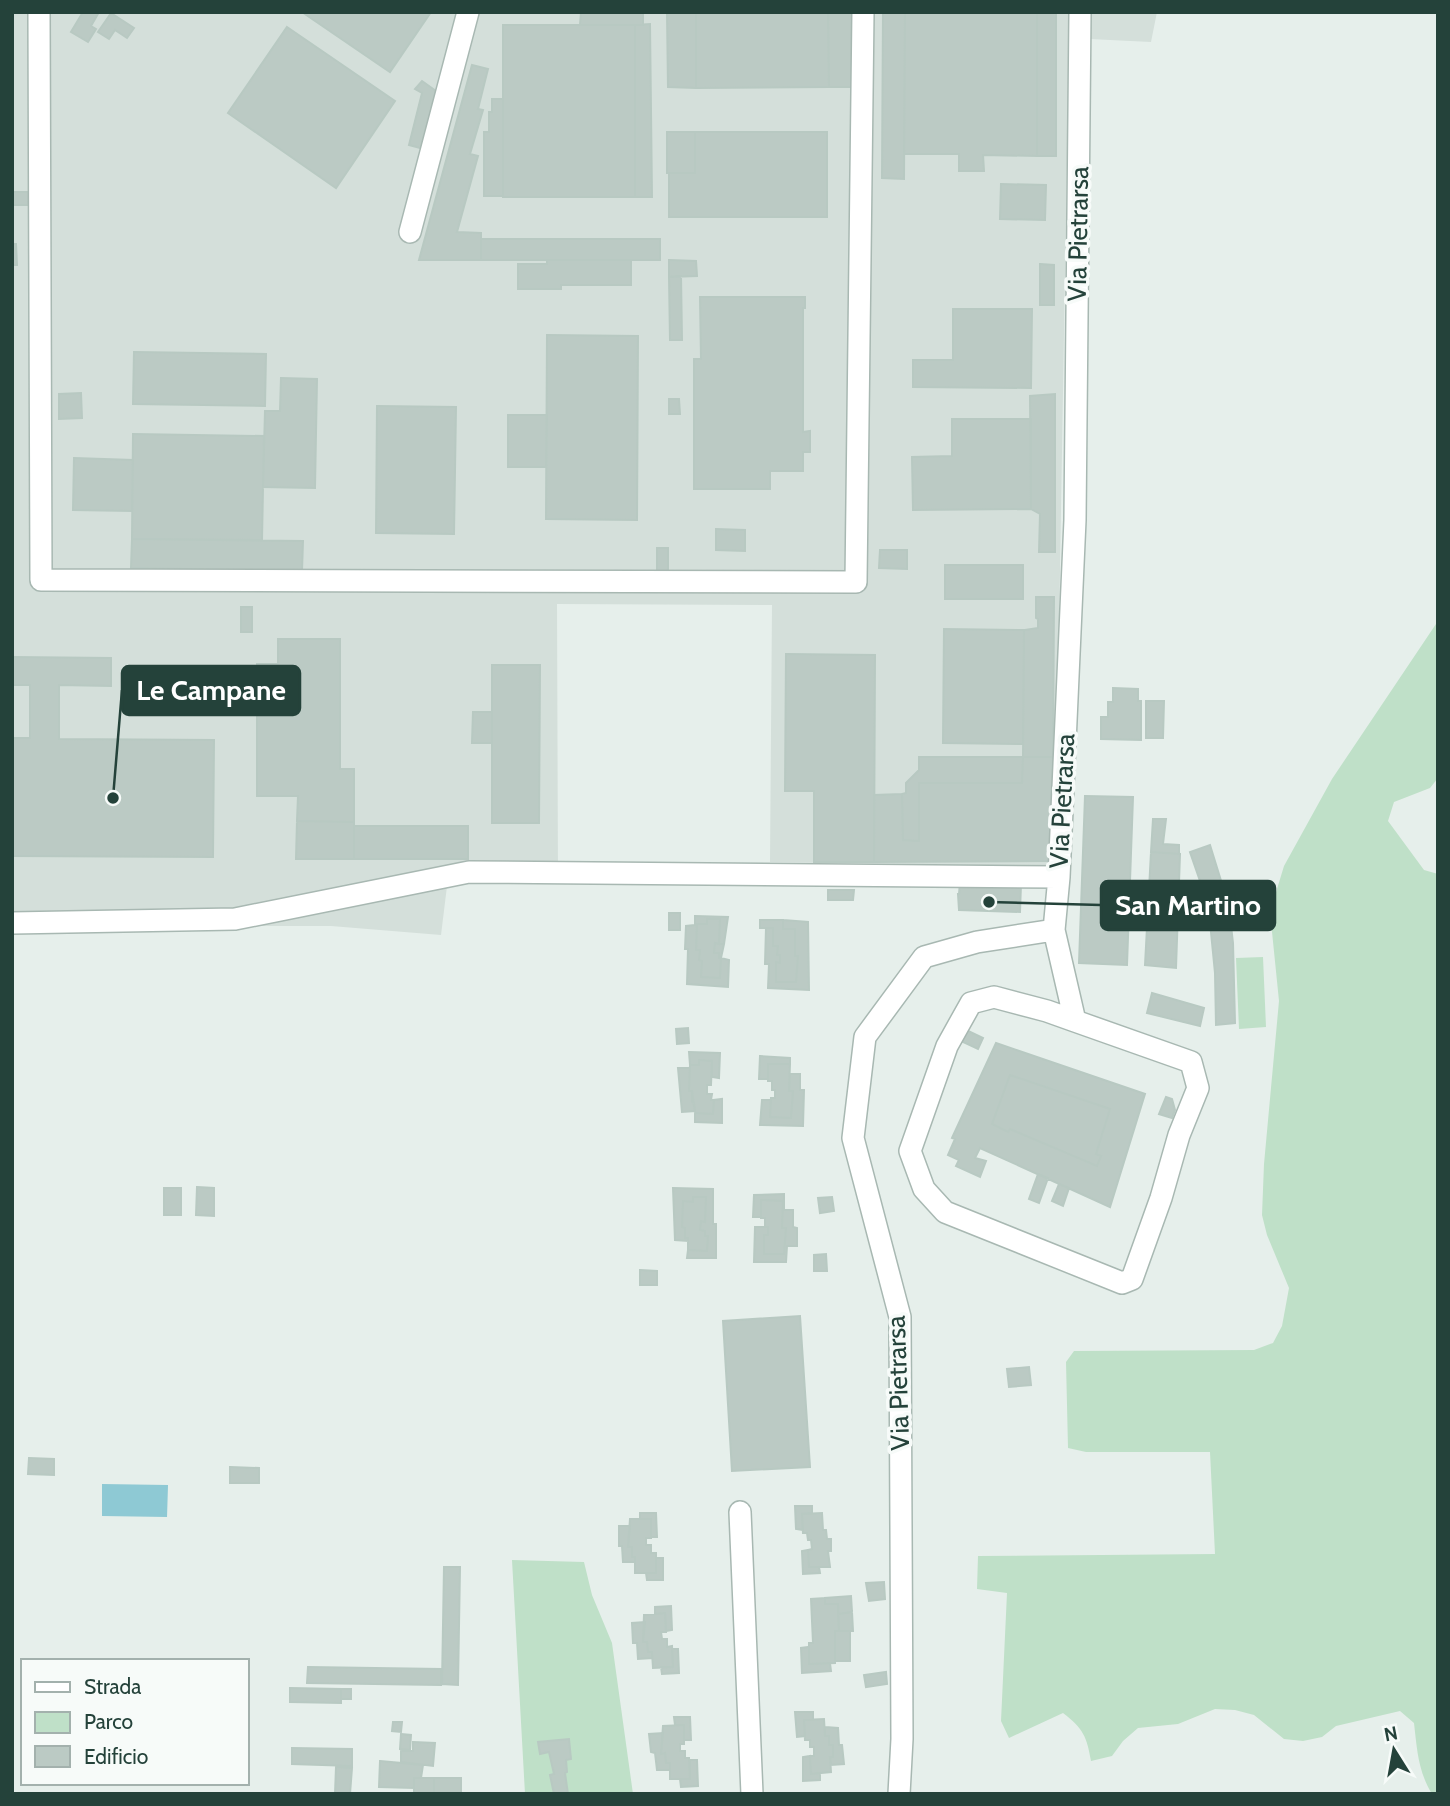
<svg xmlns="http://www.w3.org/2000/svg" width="1450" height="1806" viewBox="0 0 1450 1806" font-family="Cabin,sans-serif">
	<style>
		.built { fill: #d4dfda }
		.green { fill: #bfe0c8 }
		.water { fill: #8ec9d4 }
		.building { fill: #bbcac4; stroke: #b8c9c2; stroke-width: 2; fill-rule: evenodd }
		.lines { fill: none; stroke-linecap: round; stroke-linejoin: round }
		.street-casing { stroke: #a8b8b2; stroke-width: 24 }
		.street { stroke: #fff; stroke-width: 21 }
		.labels { text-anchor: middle; stroke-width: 7; stroke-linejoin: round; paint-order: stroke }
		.street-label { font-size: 26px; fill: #24423a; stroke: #f7fbf9 }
		.leader { fill: none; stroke: #24423a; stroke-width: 2.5 }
		.callout-dot { fill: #24423a; stroke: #f7fbf9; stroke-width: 2.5 }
		.callout { fill: #24423a; stroke: #24423a; stroke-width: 2.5 }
		.callout-label { font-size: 28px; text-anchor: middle; font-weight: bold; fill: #fff }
	</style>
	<rect width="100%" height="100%" fill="#e6efeb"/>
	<path class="built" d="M 12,12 L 1157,12 L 1151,42 L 1069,38 L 1055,866 L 770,862 L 772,605 L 557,604 L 558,880 L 448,878 L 441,935 L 331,926 L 12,926 Z"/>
	<path class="green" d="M 1438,621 L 1438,778 L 1430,788 L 1394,802 L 1388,821 L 1424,870 L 1438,874 L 1438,1794 L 1432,1794 C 1418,1771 1417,1749 1414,1723 L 1400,1711 L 1336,1726 L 1322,1737 L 1303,1741 L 1284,1739 L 1254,1715 L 1235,1710 L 1215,1709 L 1178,1724 L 1138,1728 L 1123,1741 L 1112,1756 L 1091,1761 C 1087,1737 1083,1728 1063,1713 L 1009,1738 L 1001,1721 L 1007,1593 L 977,1589 L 978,1556 L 1215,1554 L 1210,1452 L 1086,1452 L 1068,1448 L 1066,1362 L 1074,1351 L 1254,1350 L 1273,1343 L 1282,1326 L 1289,1288 L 1267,1235 L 1262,1215 L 1264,1164 L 1279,1001 L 1270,912 L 1284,866 L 1332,779 Z
		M 1263,957 L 1266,1027 L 1239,1029 L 1236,958 Z
		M 512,1560 L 584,1562 L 592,1595 L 612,1643 L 633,1794 L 525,1794 Z"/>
	<path class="water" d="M 102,1484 L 168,1485 L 167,1517 L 102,1516 Z"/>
	<path class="building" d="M 83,12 L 99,12 L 91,26 L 96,29 L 88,42 L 71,32 Z
		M 302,12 L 431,12 L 390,72 Z
		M 581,12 L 643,12 L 643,25 L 580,25 Z
		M 667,12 L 696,12 L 696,88 L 668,87 Z
		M 696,12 L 828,12 L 829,87 L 696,88 Z
		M 828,12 L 852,12 L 852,87 L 829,87 Z
		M 883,12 L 905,12 L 904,179 L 882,178 Z
		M 905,12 L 1037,12 L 1037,156 L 983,155 L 984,171 L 959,171 L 959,154 L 904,154 Z
		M 1037,12 L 1056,12 L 1056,156 L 1037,156 Z
		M 111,13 L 134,28 L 127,38 L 115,30 L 109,39 L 98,32 Z
		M 650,24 L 652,197 L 635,197 L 635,25 Z
		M 503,25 L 635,25 L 635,197 L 503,197 Z
		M 287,27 L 395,101 L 336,188 L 228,113 Z
		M 472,65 L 488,69 L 478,109 L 483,110 L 470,154 L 478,156 L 457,232 L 481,233 L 481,260 L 419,260 Z
		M 422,81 L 440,94 L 424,149 L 409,145 L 422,93 L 415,89 Z
		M 492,99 L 503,99 L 503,196 L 484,196 L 484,132 L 489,132 L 489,112 L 492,112 Z
		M 667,132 L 695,132 L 695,173 L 667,173 Z
		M 695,132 L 827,132 L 827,217 L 669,217 L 669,173 L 695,173 Z
		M 1001,184 L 1046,185 L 1045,220 L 1000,219 Z
		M 12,192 L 28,192 L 28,205 L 12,205 Z
		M 481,239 L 660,239 L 660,260 L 481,260 Z
		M 12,244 L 16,244 L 17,265 L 12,265 Z
		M 547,260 L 631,260 L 631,285 L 561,285 L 561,289 L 518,289 L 518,264 L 547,264 Z
		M 669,260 L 696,261 L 697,276 L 669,277 Z
		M 1040,264 L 1054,265 L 1054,305 L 1040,305 Z
		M 681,276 L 682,340 L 670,340 L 669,277 Z
		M 700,297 L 805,297 L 805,308 L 803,308 L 803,432 L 810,431 L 810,452 L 803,452 L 803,471 L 770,471 L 770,489 L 694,489 L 694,359 L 701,359 Z
		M 953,309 L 1032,309 L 1031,388 L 913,387 L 913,360 L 953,360 Z
		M 547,335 L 638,336 L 637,520 L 546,519 Z
		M 134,352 L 266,354 L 265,406 L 133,404 Z
		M 281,378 L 317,379 L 315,488 L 263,487 L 265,411 L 280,411 Z
		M 81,393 L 82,418 L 59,419 L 59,394 Z
		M 1055,394 L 1055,552 L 1039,552 L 1040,514 L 1031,509 L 1030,396 Z
		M 669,399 L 679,399 L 680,414 L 669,414 Z
		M 377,406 L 456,407 L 454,534 L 376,533 Z
		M 508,415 L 547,415 L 546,467 L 508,467 Z
		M 952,419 L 1031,419 L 1031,509 L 913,510 L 912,457 L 952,456 Z
		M 133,434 L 264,436 L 262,540 L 132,539 Z
		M 74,458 L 133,460 L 132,511 L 73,510 Z
		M 716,529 L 745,530 L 745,551 L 716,550 Z
		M 132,539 L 303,541 L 302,571 L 131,568 Z
		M 657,548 L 668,548 L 668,574 L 657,574 Z
		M 880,550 L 907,550 L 907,569 L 879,568 Z
		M 945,565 L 1023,565 L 1023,599 L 945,599 Z
		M 1036,597 L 1054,597 L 1053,757 L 1023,757 L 1024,630 L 1038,628 L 1038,619 L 1036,618 Z
		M 241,607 L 252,607 L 252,632 L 241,632 Z
		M 944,629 L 1024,630 L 1023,744 L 943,743 Z
		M 278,639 L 340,639 L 340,769 L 354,769 L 354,822 L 297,821 L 298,796 L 257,796 L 257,664 L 278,664 Z
		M 786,654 L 875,655 L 874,862 L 814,862 L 814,791 L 785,791 Z
		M 12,657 L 111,658 L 111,686 L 59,685 L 59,739 L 214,740 L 213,857 L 12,856 L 12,738 L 30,738 L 30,685 L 12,685 Z
		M 492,665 L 540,665 L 539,823 L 492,823 Z
		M 1113,688 L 1138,689 L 1138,701 L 1141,701 L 1141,740 L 1101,739 L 1101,717 L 1108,717 L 1108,702 L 1113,702 Z
		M 1146,701 L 1164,701 L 1163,738 L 1146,738 Z
		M 473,712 L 492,712 L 492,743 L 472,743 Z
		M 919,757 L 1023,757 L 1022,783 L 919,783 L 919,841 L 903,840 L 902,794 L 906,793 L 906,783 L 919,770 Z
		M 1023,757 L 1053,757 L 1051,861 L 874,862 L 874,795 L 902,794 L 903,840 L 919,841 L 919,783 L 1022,783 Z
		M 1085,796 L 1133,797 L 1127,965 L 1079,963 Z
		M 1153,819 L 1166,819 L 1163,844 L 1179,845 L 1179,854 L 1151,852 Z
		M 297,821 L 354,822 L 354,859 L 296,859 Z
		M 354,826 L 468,826 L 468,859 L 354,859 Z
		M 1210,845 L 1226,897 L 1208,904 L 1190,852 Z
		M 1151,852 L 1180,854 L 1176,968 L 1145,965 Z
		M 960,882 L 1021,884 L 1020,912 L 959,910 L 958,894 L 959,894 Z
		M 828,890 L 854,890 L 853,900 L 828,900 Z
		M 1229,908 L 1233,943 L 1235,1023 L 1216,1025 L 1215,973 L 1209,912 Z
		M 669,913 L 680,913 L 680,930 L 669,930 Z
		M 695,916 L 728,917 L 724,944 L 719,944 L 720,919 L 707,919 L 707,924 L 697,924 L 696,950 L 700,950 L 699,960 L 702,961 L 701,977 L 720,978 L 721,958 L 729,960 L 728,987 L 687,984 L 688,949 L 685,949 L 686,926 L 695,925 Z
		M 707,919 L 720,919 L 719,944 L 715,943 L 714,953 L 719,953 L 719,958 L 721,958 L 720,978 L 701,977 L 702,961 L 699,960 L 700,950 L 696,950 L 697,924 L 707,924 Z
		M 760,920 L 783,920 L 783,929 L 795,929 L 795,956 L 798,956 L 796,982 L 776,982 L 776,962 L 780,963 L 780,955 L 777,955 L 778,946 L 773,946 L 773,928 L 760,928 Z
		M 783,920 L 808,922 L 809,990 L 768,988 L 769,964 L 765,964 L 766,928 L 773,928 L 773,946 L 778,946 L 777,955 L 780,955 L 780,963 L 776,962 L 776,982 L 796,982 L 798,956 L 795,956 L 795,929 L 783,929 Z
		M 715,943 L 724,944 L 721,958 L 719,958 L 719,953 L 714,953 Z
		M 1152,993 L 1204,1008 L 1200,1026 L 1147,1013 Z
		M 688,1028 L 689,1043 L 677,1044 L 676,1029 Z
		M 966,1030 L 983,1038 L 978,1049 L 961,1041 Z
		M 996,1043 L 1145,1094 L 1110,1207 L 980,1148 L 975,1158 L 986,1161 L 980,1177 L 956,1166 L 959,1160 L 948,1155 L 955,1139 L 952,1138 ZM 1010,1075 L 1110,1109 L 1096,1154 L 1101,1156 L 1097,1166 L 1010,1129 L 1008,1132 L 992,1124 Z
		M 689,1052 L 720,1053 L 719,1078 L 712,1077 L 712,1061 L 699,1060 L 699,1065 L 690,1065 Z
		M 760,1056 L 790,1058 L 790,1064 L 768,1064 L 768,1079 L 759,1079 Z
		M 699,1060 L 712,1061 L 711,1085 L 707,1085 L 707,1094 L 712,1094 L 711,1100 L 714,1100 L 713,1114 L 695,1113 L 692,1091 L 689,1091 L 690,1065 L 699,1065 Z
		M 768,1064 L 790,1064 L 789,1091 L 793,1091 L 791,1118 L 770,1117 L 771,1098 L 775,1098 L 775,1090 L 772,1090 L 772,1081 L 768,1081 Z
		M 678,1068 L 690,1068 L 689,1091 L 692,1091 L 692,1102 L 694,1103 L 695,1111 L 682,1112 Z
		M 790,1074 L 800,1074 L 800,1090 L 804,1090 L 803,1126 L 760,1125 L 762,1100 L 771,1100 L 770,1117 L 791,1118 L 793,1091 L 789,1091 Z
		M 1010,1075 L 1110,1109 L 1096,1154 L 1101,1156 L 1097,1166 L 1010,1129 L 1008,1132 L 992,1124 Z
		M 1166,1097 L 1172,1099 L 1175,1110 L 1172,1118 L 1159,1114 Z
		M 722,1099 L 722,1123 L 695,1122 L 695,1113 L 713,1114 L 714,1100 Z
		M 1038,1174 L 1048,1178 L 1039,1203 L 1029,1199 Z
		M 1059,1184 L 1069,1188 L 1063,1206 L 1052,1201 Z
		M 197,1187 L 214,1188 L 214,1216 L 196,1215 Z
		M 164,1188 L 181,1188 L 181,1215 L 164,1215 Z
		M 673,1188 L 713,1189 L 713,1224 L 716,1224 L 716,1258 L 687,1258 L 688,1250 L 707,1251 L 708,1236 L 705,1236 L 705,1231 L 700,1230 L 701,1221 L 705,1222 L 706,1197 L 693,1197 L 693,1202 L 683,1201 L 682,1227 L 685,1228 L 685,1238 L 688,1238 L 688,1241 L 675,1240 Z
		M 784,1194 L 784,1210 L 793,1210 L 793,1227 L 797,1228 L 797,1246 L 787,1246 L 786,1262 L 754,1262 L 755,1227 L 768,1227 L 768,1235 L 764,1235 L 764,1254 L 784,1254 L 786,1228 L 782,1228 L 783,1201 L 761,1200 L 761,1217 L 753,1217 L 754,1195 Z
		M 693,1197 L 706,1197 L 705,1222 L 701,1221 L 700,1230 L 705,1231 L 705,1236 L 708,1236 L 707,1251 L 688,1250 L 688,1238 L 685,1238 L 685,1228 L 682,1227 L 683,1201 L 693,1202 Z
		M 832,1197 L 834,1211 L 820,1213 L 818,1198 Z
		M 761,1200 L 783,1201 L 782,1228 L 786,1228 L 784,1254 L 764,1254 L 764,1235 L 768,1235 L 768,1227 L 765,1227 L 765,1218 L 761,1218 Z
		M 826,1254 L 827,1271 L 814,1271 L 814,1255 Z
		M 640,1270 L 657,1271 L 657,1285 L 640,1285 Z
		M 800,1316 L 810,1467 L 732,1471 L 723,1321 Z
		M 1029,1367 L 1031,1385 L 1009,1387 L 1007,1369 Z
		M 29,1458 L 54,1459 L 54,1475 L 28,1474 Z
		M 230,1467 L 259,1468 L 259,1483 L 230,1483 Z
		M 795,1506 L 812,1506 L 812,1513 L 802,1514 L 803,1530 L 796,1529 Z
		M 640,1513 L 656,1513 L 657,1537 L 651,1537 L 651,1519 L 640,1519 Z
		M 822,1513 L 823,1530 L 826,1530 L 827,1539 L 831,1539 L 831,1551 L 828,1551 L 830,1567 L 809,1567 L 808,1550 L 812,1549 L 811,1540 L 808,1540 L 807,1533 L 803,1533 L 802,1514 Z
		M 630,1519 L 651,1519 L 651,1538 L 646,1538 L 646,1545 L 651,1545 L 651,1553 L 656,1553 L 656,1573 L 635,1573 L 635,1557 L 632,1557 L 632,1547 L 628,1547 Z
		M 619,1526 L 630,1526 L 628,1547 L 632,1547 L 632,1557 L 635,1557 L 635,1562 L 623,1562 L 622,1546 L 619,1546 Z
		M 808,1550 L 809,1567 L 819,1567 L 820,1573 L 803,1574 L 802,1551 Z
		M 656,1558 L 663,1558 L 663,1580 L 647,1580 L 646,1573 L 656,1573 Z
		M 444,1567 L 460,1567 L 458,1685 L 442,1684 Z
		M 884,1582 L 885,1599 L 869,1601 L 866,1583 Z
		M 851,1596 L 852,1612 L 838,1614 L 838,1604 L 825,1604 L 825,1598 Z
		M 825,1598 L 825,1604 L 838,1604 L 839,1631 L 835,1631 L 835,1663 L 809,1664 L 809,1643 L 813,1643 L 811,1599 Z
		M 671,1606 L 672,1630 L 666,1631 L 665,1613 L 655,1614 L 655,1607 Z
		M 852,1612 L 853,1631 L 839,1631 L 838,1614 Z
		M 665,1613 L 666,1632 L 661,1632 L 662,1639 L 667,1639 L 667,1647 L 672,1646 L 673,1667 L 653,1668 L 652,1652 L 648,1652 L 647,1642 L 643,1642 L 644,1615 Z
		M 645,1622 L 643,1642 L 647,1642 L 648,1652 L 652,1652 L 652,1658 L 638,1659 L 637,1643 L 633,1643 L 632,1623 Z
		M 835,1631 L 850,1631 L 850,1661 L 835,1661 Z
		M 809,1647 L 809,1664 L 830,1663 L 831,1671 L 802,1673 L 801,1648 Z
		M 672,1649 L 678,1649 L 679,1673 L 662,1674 L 661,1667 L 673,1667 Z
		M 308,1667 L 441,1669 L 441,1685 L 307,1683 Z
		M 886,1672 L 887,1684 L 866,1687 L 864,1675 Z
		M 290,1688 L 341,1689 L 341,1703 L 290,1702 Z
		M 341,1689 L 351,1689 L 351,1699 L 341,1699 Z
		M 795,1712 L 813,1712 L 813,1720 L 804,1720 L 805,1736 L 797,1737 Z
		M 674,1717 L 690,1717 L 691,1740 L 684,1740 L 684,1725 L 675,1725 Z
		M 824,1719 L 825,1736 L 829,1736 L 829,1745 L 833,1745 L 833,1757 L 830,1757 L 831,1772 L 811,1774 L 810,1756 L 814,1756 L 814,1747 L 810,1747 L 810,1740 L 805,1740 L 804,1720 Z
		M 393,1722 L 402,1722 L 401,1732 L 392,1731 Z
		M 684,1725 L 684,1744 L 680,1744 L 680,1751 L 685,1751 L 685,1758 L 689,1758 L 690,1779 L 670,1779 L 670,1763 L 666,1763 L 665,1753 L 661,1754 L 663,1726 Z
		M 825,1727 L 838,1728 L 839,1745 L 842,1745 L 844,1764 L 831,1765 L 830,1757 L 833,1757 L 833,1745 L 829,1745 L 829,1736 L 825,1736 Z
		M 663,1733 L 661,1754 L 665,1753 L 666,1763 L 670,1763 L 670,1770 L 657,1770 L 655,1753 L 651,1752 L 649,1734 Z
		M 401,1734 L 411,1735 L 410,1750 L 400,1749 Z
		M 569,1739 L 571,1759 L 566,1760 L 567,1772 L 565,1773 L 568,1794 L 554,1794 L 550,1775 L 554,1774 L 549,1752 L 540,1754 L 538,1742 Z
		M 413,1742 L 435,1743 L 433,1766 L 401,1762 L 401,1751 L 413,1751 Z
		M 292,1748 L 352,1749 L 352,1766 L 292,1764 Z
		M 810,1756 L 811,1774 L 820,1773 L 820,1780 L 803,1781 L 803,1757 Z
		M 690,1760 L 697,1760 L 698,1786 L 681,1787 L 680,1779 L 690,1779 Z
		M 380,1761 L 423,1765 L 421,1778 L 414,1778 L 414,1788 L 379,1787 Z
		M 336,1767 L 352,1768 L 350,1794 L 335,1794 Z
		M 414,1778 L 434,1778 L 434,1794 L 414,1794 Z
		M 434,1778 L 461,1778 L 461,1794 L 434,1794 Z"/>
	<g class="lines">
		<g class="street-casing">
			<path id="street" d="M 39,12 L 41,580 L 856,582 L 863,12
				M 410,232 L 468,12
				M 12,923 L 235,919 L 469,872 L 1059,877
				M 1054,930 L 1075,1021 L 1191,1062 L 1198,1088 L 1179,1135 L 1161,1198 L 1132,1279 L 1122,1283 L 945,1212 L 924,1189 L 910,1151 L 947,1046 L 971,1003 L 994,997 L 1047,1011 L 1075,1021
				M 740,1512 L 752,1794
				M 899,1794 L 902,1739 L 900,1317 L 853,1138 L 865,1037 L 924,957 L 977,942 L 1054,930 L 1059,877 L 1075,520 L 1080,12"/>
		</g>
		<use href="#street" class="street"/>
	</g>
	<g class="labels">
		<g class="street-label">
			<text transform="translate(1078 234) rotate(-89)" y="9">Via Pietrarsa</text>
			<text transform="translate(1062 801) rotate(-87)" y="9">Via Pietrarsa</text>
			<text transform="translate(898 1383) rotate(-92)" y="9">Via Pietrarsa</text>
		</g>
	</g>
	<path class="leader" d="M113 798L122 690M989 902L1101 905"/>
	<g class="callout-dot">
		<circle cx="113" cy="798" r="7"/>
		<circle cx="989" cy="902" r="7"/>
	</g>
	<g class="callout">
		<rect x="122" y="666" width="178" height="49" rx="7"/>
		<rect x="1101" y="881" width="174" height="49" rx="7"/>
	</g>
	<g class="callout-label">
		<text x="211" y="700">Le Campane</text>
		<text x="1188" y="915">San Martino</text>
	</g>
	<rect width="1450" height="1806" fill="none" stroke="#24423a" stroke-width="28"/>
	<rect x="21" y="1659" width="228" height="126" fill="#f7fbf9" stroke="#a3b1ad" stroke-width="2"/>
	<rect x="35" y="1682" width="35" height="10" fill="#ffffff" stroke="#a3b1ad" stroke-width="2"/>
	<text x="84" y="1694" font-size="21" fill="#24423a">Strada</text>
	<rect x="35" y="1712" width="35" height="21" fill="#bfe0c8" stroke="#a3b1ad" stroke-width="2"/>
	<text x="84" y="1729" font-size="21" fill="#24423a">Parco</text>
	<rect x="35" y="1746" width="35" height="21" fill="#bbcac4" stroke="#a3b1ad" stroke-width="2"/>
	<text x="84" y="1764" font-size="21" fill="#24423a">Edificio</text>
	<g transform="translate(1394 1750) rotate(349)" stroke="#f7fbf9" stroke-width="5" paint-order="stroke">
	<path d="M0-5L12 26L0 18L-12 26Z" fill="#24423a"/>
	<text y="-10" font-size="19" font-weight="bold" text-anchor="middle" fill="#24423a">N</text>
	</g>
</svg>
